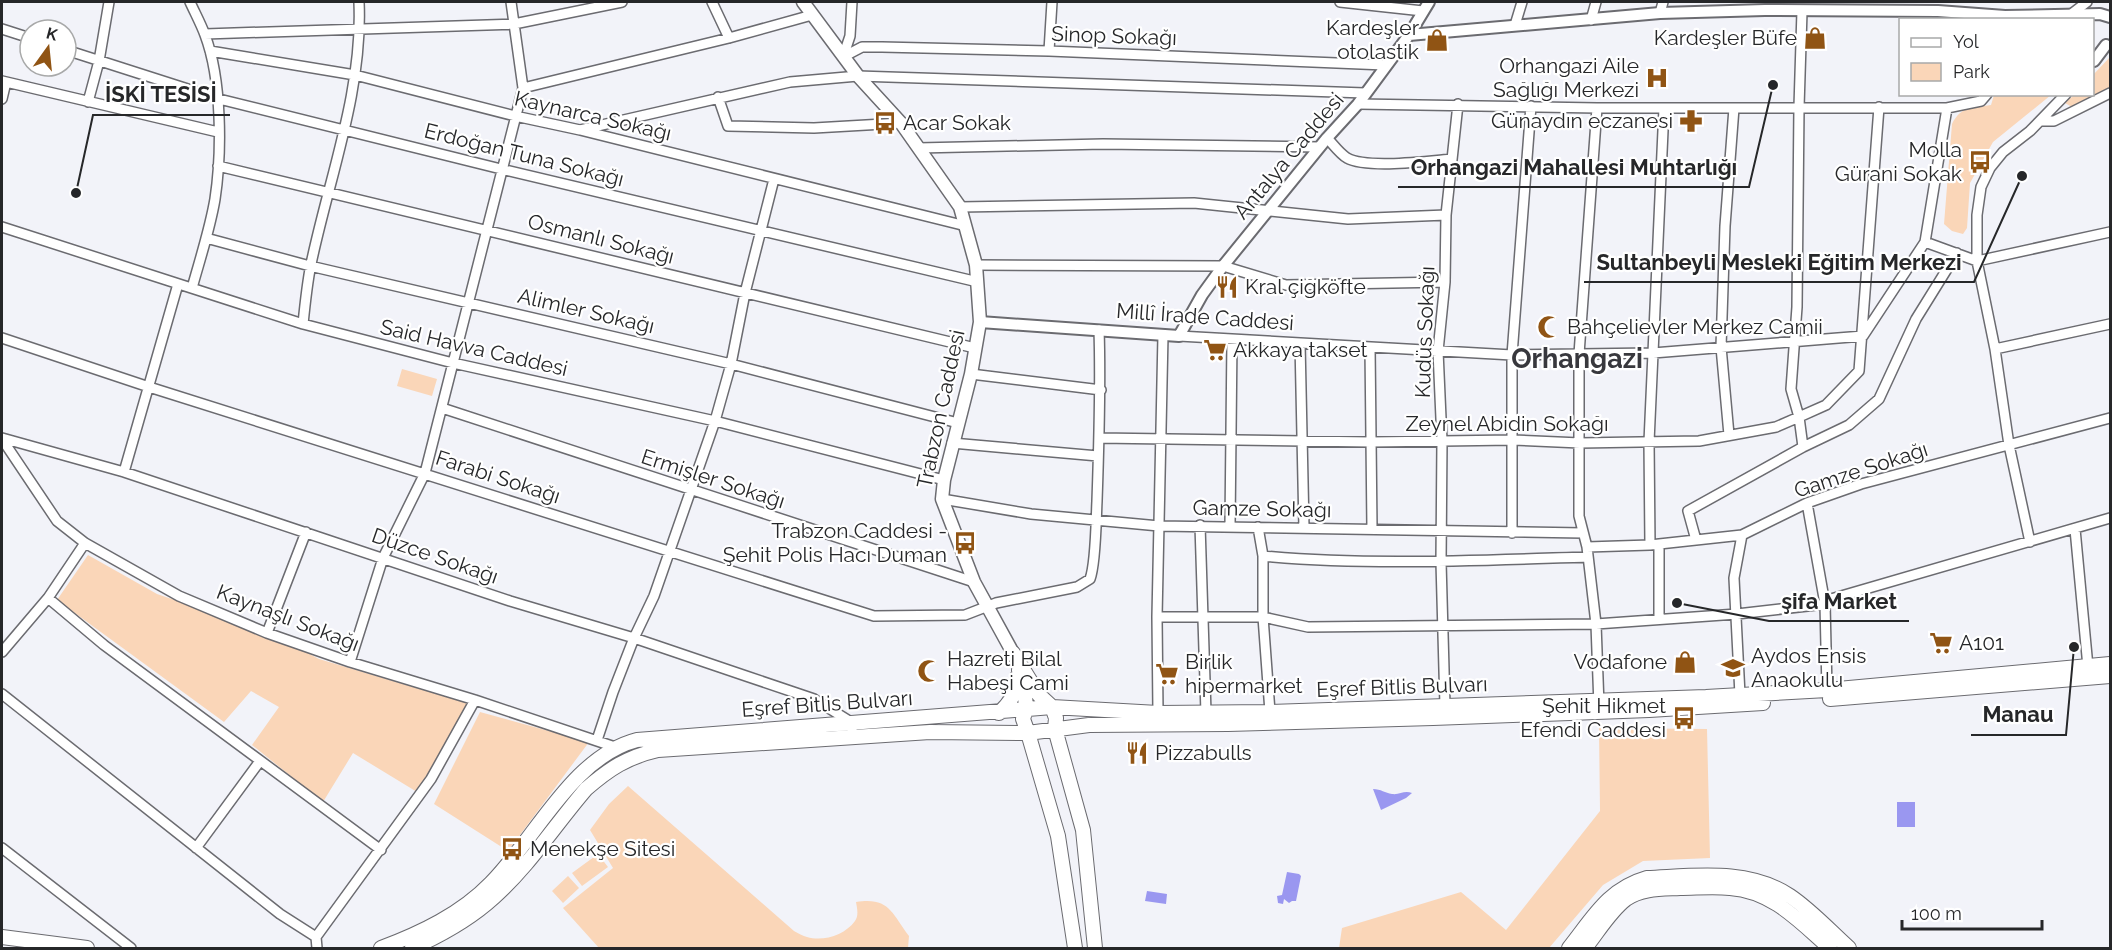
<svg xmlns="http://www.w3.org/2000/svg" width="2112" height="950" viewBox="0 0 2112 950" font-family="Raleway,sans-serif">
	<style>
		.green { fill: #fad6b8 }
		.water { fill: #9a97f0 }
		.lines { fill: none; stroke-linecap: round; stroke-linejoin: round }
		.minor-casing { stroke: #6b6b70; stroke-width: 12 }
		.tertiary-casing { stroke: #6b6b70; stroke-width: 14 }
		.secondary-casing { stroke: #6b6b70; stroke-width: 15 }
		.primary-casing { stroke: #6b6b70; stroke-width: 16 }
		.minor { stroke: #fff; stroke-width: 9 }
		.tertiary { stroke: #fff; stroke-width: 10 }
		.secondary { stroke: #fff; stroke-width: 12 }
		.primary { stroke: #fff; stroke-width: 14 }
		.labels { text-anchor: middle; stroke-width: 4.5; stroke-linejoin: round; paint-order: stroke }
		.poi-label { font-size: 21px; fill: #262729; stroke: #fff; text-anchor: start }
		.street-label { font-size: 21px; fill: #262729; stroke: #fff }
		.district-label { font-size: 27px; font-weight: bold; fill: #38383d; stroke: #fff }
		.leader { fill: none; stroke: #262729; stroke-width: 2 }
		.callout-dot { fill: #262729; stroke: #fff; stroke-width: 2 }
		.callout-label { font-size: 22px; text-anchor: middle; font-weight: bold; fill: #262729; stroke: #fff; stroke-width: 4.5; stroke-linejoin: round; paint-order: stroke }
	</style>
	<rect width="100%" height="100%" fill="#f2f3f9"/>
	<path class="green" d="M 2110,57 L 2110,87 L 2072,107 L 2065,103 L 2074,95 L 2092,94 L 2093,75 Z
		M 1994,95 L 2051,95 L 1993,142 L 1970,183 L 1967,228 L 1963,234 L 1952,231 L 1944,224 L 1952,124 C 1961,106 1972,108 1991,105 Z
		M 402,369 L 437,379 L 432,396 L 397,386 Z
		M 88,555 L 157,594 L 266,631 L 319,659 L 467,703 L 454,736 L 422,795 L 353,753 L 323,802 L 252,745 L 279,707 L 251,691 L 224,722 L 57,600 Z
		M 480,712 L 589,742 L 508,851 L 434,804 Z
		M 1599,728 L 1707,729 L 1710,858 L 1643,861 L 1603,885 L 1549,948 L 1339,948 L 1342,928 L 1461,892 L 1506,930 L 1600,811 Z
		M 628,786 L 794,931 C 798,933 803,936 807,937 C 823,942 845,935 855,921 C 859,915 857,908 856,902 C 889,897 891,912 909,936 L 908,948 L 599,948 L 563,908 L 613,868 L 590,830 L 609,804 Z
		M 598,854 L 608,867 L 582,886 L 572,873 Z
		M 568,876 L 579,888 L 563,903 L 552,891 Z"/>
	<path class="water" d="M 1373,789 C 1381,789 1385,793 1392,794 C 1400,795 1404,790 1412,793 L 1406,798 L 1381,810 Z
		M 1897,802 L 1915,802 L 1915,827 L 1897,827 Z
		M 1287,872 L 1299,874 L 1301,876 L 1296,901 L 1292,901 L 1289,903 L 1284,899 L 1283,904 L 1278,903 L 1277,896 L 1282,895 Z
		M 1147,891 L 1167,894 L 1166,904 L 1145,901 Z"/>
	<g class="lines">
		<g class="minor-casing">
			<path id="minor" d="M 190,2 C 195,13 201,24 205,35 C 222,80 222,152 215,199 C 210,229 200,259 192,288
				M 712,2 L 729,38
				M 1340,2 L 1423,11
				M 1802,11 L 1799,107 L 1797,307 L 1791,389 L 1799,417 L 1803,447
				M 1660,13 L 1663,2
				M 2070,15 L 2087,2
				M 1591,20 L 1596,2
				M 1515,25 L 1522,2
				M 2,29 L 30,38
				M 205,34 L 514,24 L 622,2
				M 66,50 L 219,99 L 501,169 L 978,282
				M 210,51 L 355,75 L 515,116 L 580,130 L 966,226
				M 1049,51 L 1052,2
				M 843,57 L 862,47 L 882,47 L 1049,51 L 1385,65
				M 843,57 L 850,36 L 852,2
				M 2,81 L 218,132
				M 523,88 L 729,38 L 812,15
				M 718,97 L 728,126 L 814,128 L 901,123
				M 2,99 L 6,82
				M 88,102 L 99,61 L 109,2
				M 1358,104 L 1597,108 L 1947,108 L 1981,101 L 1987,94
				M 1597,108 L 1579,354 L 1579,516 L 1587,547 L 1596,624 L 1599,706
				M 2040,121 L 2054,121 L 2110,93
				M 580,130 L 790,82 L 858,76 L 1365,93
				M 1327,138 C 1333,144 1339,153 1347,158 C 1367,169 1428,161 1452,159
				M 918,148 L 1103,144 L 1319,147
				M 218,166 L 975,348
				M 960,207 L 1194,203 L 1348,219 L 1446,215
				M 2,227 L 303,324 L 453,363 L 715,421 L 944,480
				M 206,238 L 310,266 L 731,364 L 958,423
				M 1925,242 L 1977,261
				M 1977,261 L 2110,232
				M 976,265 L 1223,266 L 1286,285 L 1445,282
				M 303,324 C 305,304 307,284 311,264 C 329,178 363,91 359,2
				M 1179,336 L 1512,355 L 1653,353 L 1863,336 L 1925,242 L 1947,108
				M 2,338 L 149,387 L 874,616 L 965,615 L 996,603 L 1077,587 L 1090,579 C 1096,563 1096,520 1097,501 C 1099,444 1101,387 1099,330
				M 1300,343 L 1304,528
				M 1370,347 L 1372,529
				M 1995,349 L 2110,324
				M 971,374 L 1101,390
				M 442,408 L 974,582
				M 1729,435 L 1721,347 L 1725,226 L 1734,108
				M 2,438 L 124,472 L 510,601 L 634,638 L 746,676 L 814,699 L 851,722 L 853,737
				M 1099,438 L 1371,442 L 1513,440 L 1580,443 L 1699,441 L 1776,427 L 1799,417 L 1826,405 L 1859,371 L 1879,107
				M 2,439 L 57,521 L 85,543 L 179,596 L 267,633 L 350,662 L 475,700 L 615,747
				M 952,443 L 1098,456
				M 124,472 L 178,284
				M 942,499 L 1031,514 L 1159,526 L 1583,533
				M 1807,503 L 1825,604 L 1827,690
				M 1200,525 L 1206,713
				M 1230,526 L 1232,339
				M 1258,527 L 1263,556 L 1263,617 L 1270,712
				M 2075,529 L 2088,667
				M 1512,533 L 1512,355 L 1531,106
				M 1696,540 L 1688,511 L 1803,447 L 1849,425 L 1879,399 L 1916,319 L 1957,253
				M 2030,542 L 2009,445 L 1995,349 L 1977,261 L 1977,215 L 1981,187 L 1990,168 L 2003,152 L 2030,131 L 2066,94
				M 1650,545 L 1649,442 L 1664,108
				M 1659,545 L 1659,619
				M 1587,547 L 1650,545 L 1742,535 L 1807,503 L 1861,484 L 2110,418
				M 1263,556 C 1371,566 1480,560 1588,557
				M 48,598 L 104,645 L 381,850
				M 1824,601 L 2110,518
				M 1157,617 L 1263,617 L 1308,627 L 1596,624 L 1737,614 L 1825,604
				M 267,633 L 306,532
				M 2,652 L 48,598 L 85,543
				M 350,662 L 383,558 L 425,473 L 523,88 L 511,2
				M 2,694 L 280,914 L 316,937
				M 1740,695 L 1734,578 L 1742,535
				M 1445,706 L 1441,562 L 1442,441 L 1438,351 L 1445,282 L 1446,215 L 1458,104
				M 1158,713 L 1157,617 L 1163,335
				M 597,740 L 613,692 L 634,638 L 654,596 L 715,421 L 731,364 L 745,293 L 774,179
				M 2,848 L 131,948
				M 196,848 L 260,761
				M 317,948 L 316,937 L 431,779 L 475,700"/>
		</g>
		<g class="tertiary-casing">
			<path id="tertiary" d="M 1409,35 L 1660,13 L 1765,10 L 1938,11 L 2005,16 L 2100,14 L 2110,17
				M 2094,61 L 2106,45
				M 980,322 L 1179,336 L 1202,295 L 1223,266 L 1327,138 L 1358,104 L 1409,35 L 1429,2"/>
		</g>
		<g class="secondary-casing">
			<path id="secondary" d="M 803,2 L 858,76 L 901,123 L 960,207 L 976,265 L 980,322 L 971,374 L 944,480 L 942,499 L 974,582 L 1013,653"/>
		</g>
		<g class="primary-casing">
			<path id="primary" d="M 1013,653 L 1039,695 L 1052,707 L 1056,718 L 1055,729 L 1083,830 L 1095,948
				M 1019,670 L 1025,695 L 1026,709 L 1023,719 L 1028,733 L 1058,836 L 1075,948
				M 1830,699 L 2110,676
				M 999,713 C 1010,703 1018,692 1017,677
				M 2,937 L 87,948
				M 381,948 C 421,933 461,914 491,883 C 536,838 572,757 637,740 L 1052,707 L 1158,713 L 1270,712 L 1706,697 L 1827,690 L 2110,664
				M 412,948 C 441,935 470,919 494,897 C 529,866 555,825 586,789 C 609,769 627,757 658,750 L 930,732 L 1028,733 L 1089,725 L 1228,724 L 1433,718 L 1649,710 L 1763,703
				M 1569,948 C 1593,918 1608,889 1647,878 C 1695,876 1748,868 1790,896 C 1812,911 1830,931 1849,948
				M 1585,948 C 1598,932 1610,911 1626,899 C 1642,888 1662,889 1680,888 C 1696,888 1713,886 1730,888 C 1773,891 1800,922 1830,948"/>
		</g>
		<use href="#minor" class="minor"/>
		<use href="#tertiary" class="tertiary"/>
		<use href="#secondary" class="secondary"/>
		<use href="#primary" class="primary"/>
	</g>
	<defs>
		<g id="shop-bare" transform="scale(1.8)"><path d="M-5-2.5h2.3a2.7 3.5 0 0 1 5.4 0H5L5.5 6h-11ZM-1.5-2.5h3a1.5 2.3 0 0 0-3 0Z" fill="#905414" stroke="#fff" stroke-width="2.5" paint-order="stroke"/></g>
		<g id="hospital-bare" transform="scale(1.8)"><path d="M-5-5h3v3.5h4V-5h3V5h-3V1.5h-4V5h-3Z" fill="#905414" stroke="#fff" stroke-width="2.5" paint-order="stroke"/></g>
		<g id="pharmacy-bare" transform="scale(1.8)"><path d="M-2-6h4v4h4v4h-4v4h-4v-4h-4v-4h4Z" fill="#905414" stroke="#fff" stroke-width="2.5" paint-order="stroke"/></g>
		<g id="bus-bare" transform="scale(1.8)"><path d="M-5-6H5V4H4V6H2V4H-2V6H-4V4H-5ZM-3.5-4V0h7V-4ZM-3.5 1.2v1.5H-2V1.2ZM2 1.2v1.5H3.5V1.2Z" fill="#905414" stroke="#fff" stroke-width="2.5" paint-order="stroke"/></g>
		<g id="restaurant-bare" transform="scale(1.8)"><path d="M-5-6h1v4h1v-4h1v4h1v-4h1v5L-1.5 .5V6h-2V.5L-5-1ZM5-6V6H3V1.5H1.5Q1.5-4 5-6Z" fill="#905414" stroke="#fff" stroke-width="2.5" paint-order="stroke"/></g>
		<g id="mosque-bare" transform="scale(1.8)"><path d="M3.5-4.9A6 6 0 1 0 3.5 4.9A5 5 0 1 1 3.5-4.9Z" fill="#905414" stroke="#fff" stroke-width="2.5" paint-order="stroke"/></g>
		<g id="supermarket-bare" transform="scale(1.8)"><path d="M-6-5.5h2.5l.6 2H6L4.5 2H-2.5L-4.4-4H-6ZM-1.5 3.2a1.3 1.3 0 1 0 .1 0ZM3 3.2a1.3 1.3 0 1 0 .1 0Z" fill="#905414" stroke="#fff" stroke-width="2.5" paint-order="stroke"/></g>
		<g id="school-bare" transform="scale(1.8)"><path d="M0-5L7-2L0 1L-7-2ZM-4 1L0 2.5L4 1V4Q0 6-4 4Z" fill="#905414" stroke="#fff" stroke-width="2.5" paint-order="stroke"/></g>
	</defs>
	<g fill-rule="evenodd">
		<use href="#shop-bare" x="1815" y="38"/>
		<use href="#shop-bare" x="1437" y="40"/>
		<use href="#hospital-bare" x="1657" y="78"/>
		<use href="#pharmacy-bare" x="1691" y="121"/>
		<use href="#bus-bare" x="885" y="123"/>
		<use href="#bus-bare" x="1980" y="162"/>
		<use href="#restaurant-bare" x="1227" y="287"/>
		<use href="#mosque-bare" x="1549" y="327"/>
		<use href="#supermarket-bare" x="1215" y="350"/>
		<use href="#bus-bare" x="965" y="543"/>
		<use href="#supermarket-bare" x="1941" y="643"/>
		<use href="#shop-bare" x="1685" y="662"/>
		<use href="#school-bare" x="1733" y="668"/>
		<use href="#mosque-bare" x="929" y="671"/>
		<use href="#supermarket-bare" x="1167" y="674"/>
		<use href="#bus-bare" x="1684" y="718"/>
		<use href="#restaurant-bare" x="1137" y="753"/>
		<use href="#bus-bare" x="512" y="849"/>
	</g>
	<g class="labels">
		<g class="poi-label">
			<text x="1419" y="35" text-anchor="end">Kardeşler<tspan x="1419" dy="24">otolastik</tspan></text>
			<text x="1797" y="45" text-anchor="end">Kardeşler Büfe</text>
			<text x="1639" y="73" text-anchor="end">Orhangazi Aile<tspan x="1639" dy="24">Sağlığı Merkezi</tspan></text>
			<text x="1673" y="128" text-anchor="end">Günaydın eczanesi</text>
			<text x="903" y="130">Acar Sokak</text>
			<text x="1962" y="157" text-anchor="end">Molla<tspan x="1962" dy="24">Gürani Sokak</tspan></text>
			<text x="1245" y="294">Kral çiğköfte</text>
			<text x="1567" y="334">Bahçelievler Merkez Camii</text>
			<text x="1233" y="357">Akkaya takset</text>
			<text x="947" y="538" text-anchor="end">Trabzon Caddesi -<tspan x="947" dy="24">Şehit Polis Hacı Duman</tspan></text>
			<text x="1959" y="650">A101</text>
			<text x="1751" y="663">Aydos Ensis<tspan x="1751" dy="24">Anaokulu</tspan></text>
			<text x="947" y="666">Hazreti Bilal<tspan x="947" dy="24">Habeşi Cami</tspan></text>
			<text x="1185" y="669">Birlik<tspan x="1185" dy="24">hipermarket</tspan></text>
			<text x="1667" y="669" text-anchor="end">Vodafone</text>
			<text x="1666" y="713" text-anchor="end">Şehit Hikmet<tspan x="1666" dy="24">Efendi Caddesi</tspan></text>
			<text x="1155" y="760">Pizzabulls</text>
			<text x="530" y="856">Menekşe Sitesi</text>
		</g>
		<g class="street-label">
			<text transform="translate(1114 36) rotate(2)" y="7">Sinop Sokağı</text>
			<text transform="translate(593 116) rotate(13)" y="7">Kaynarca Sokağı</text>
			<text transform="translate(524 155) rotate(14)" y="7">Erdoğan Tuna Sokağı</text>
			<text transform="translate(1289 156) rotate(-50)" y="7">Antalya Caddesi</text>
			<text transform="translate(601 239) rotate(14)" y="7">Osmanlı Sokağı</text>
			<text transform="translate(586 311) rotate(13)" y="7">Alimler Sokağı</text>
			<text transform="translate(1205 317) rotate(4)" y="7">Millî İrade Caddesi</text>
			<text transform="translate(1425 332) rotate(-88)" y="7">Kudüs Sokağı</text>
			<text transform="translate(474 348) rotate(13)" y="7">Said Havva Caddesi</text>
			<text transform="translate(941 409) rotate(-78)" y="7">Trabzon Caddesi</text>
			<text x="1507" y="431">Zeynel Abidin Sokağı</text>
			<text transform="translate(1861 470) rotate(-18)" y="7">Gamze Sokağı</text>
			<text transform="translate(498 477) rotate(18)" y="7">Farabi Sokağı</text>
			<text transform="translate(713 479) rotate(18)" y="7">Ermişler Sokağı</text>
			<text transform="translate(1262 509) rotate(1)" y="7">Gamze Sokağı</text>
			<text transform="translate(435 556) rotate(19)" y="7">Düzce Sokağı</text>
			<text transform="translate(288 618) rotate(21)" y="7">Kaynaşlı Sokağı</text>
			<text transform="translate(1402 687) rotate(-2)" y="7">Eşref Bitlis Bulvarı</text>
			<text transform="translate(827 704) rotate(-4)" y="7">Eşref Bitlis Bulvarı</text>
		</g>
		<g class="district-label">
			<text x="1577" y="368">Orhangazi</text>
		</g>
	</g>
	<path class="leader" d="M76 193L93 115H230M1773 85L1749 187H1398M2022 176L1974 282H1584M1677 603L1769 621H1909M2074 647L2066 735H1971"/>
	<g class="callout-dot">
		<circle cx="76" cy="193" r="6"/>
		<circle cx="1773" cy="85" r="6"/>
		<circle cx="2022" cy="176" r="6"/>
		<circle cx="1677" cy="603" r="6"/>
		<circle cx="2074" cy="647" r="6"/>
	</g>
	<g class="callout-label">
		<text x="161" y="102">İSKİ TESİSİ</text>
		<text x="1574" y="175">Orhangazi Mahallesi Muhtarlığı</text>
		<text x="1779" y="270">Sultanbeyli Mesleki Eğitim Merkezi</text>
		<text x="1839" y="609">şifa Market</text>
		<text x="2018" y="722">Manau</text>
	</g>
	<rect width="2112" height="950" fill="none" stroke="#262729" stroke-width="6"/>
	<rect x="1899" y="18" width="195" height="78" fill="#ffffff" stroke="#a8a9a9" stroke-width="1.5"/>
	<rect x="1911" y="38" width="30" height="9" fill="#ffffff" stroke="#a8a9a9" stroke-width="1.5"/>
	<text x="1953" y="48" font-size="18" fill="#262729">Yol</text>
	<rect x="1911" y="63" width="30" height="18" fill="#fad6b8" stroke="#a8a9a9" stroke-width="1.5"/>
	<text x="1953" y="78" font-size="18" fill="#262729">Park</text>
	<g transform="translate(48 48) rotate(15)"><circle r="28" fill="#ffffff" stroke="#a8a9a9" stroke-width="1.5"/>
	<path d="M0-4.5L10 22L0 15L-10 22Z" fill="#905414"/>
	<text y="-9" font-size="16" font-weight="bold" text-anchor="middle" fill="#262729">K</text>
	</g>
	<path d="M1902 920v9h140v-9" fill="none" stroke="#262729" stroke-width="3"/>
	<text x="1911" y="920" font-size="18" fill="#262729" stroke="#ffffff" stroke-width="4.5" paint-order="stroke">100 m</text>
</svg>
